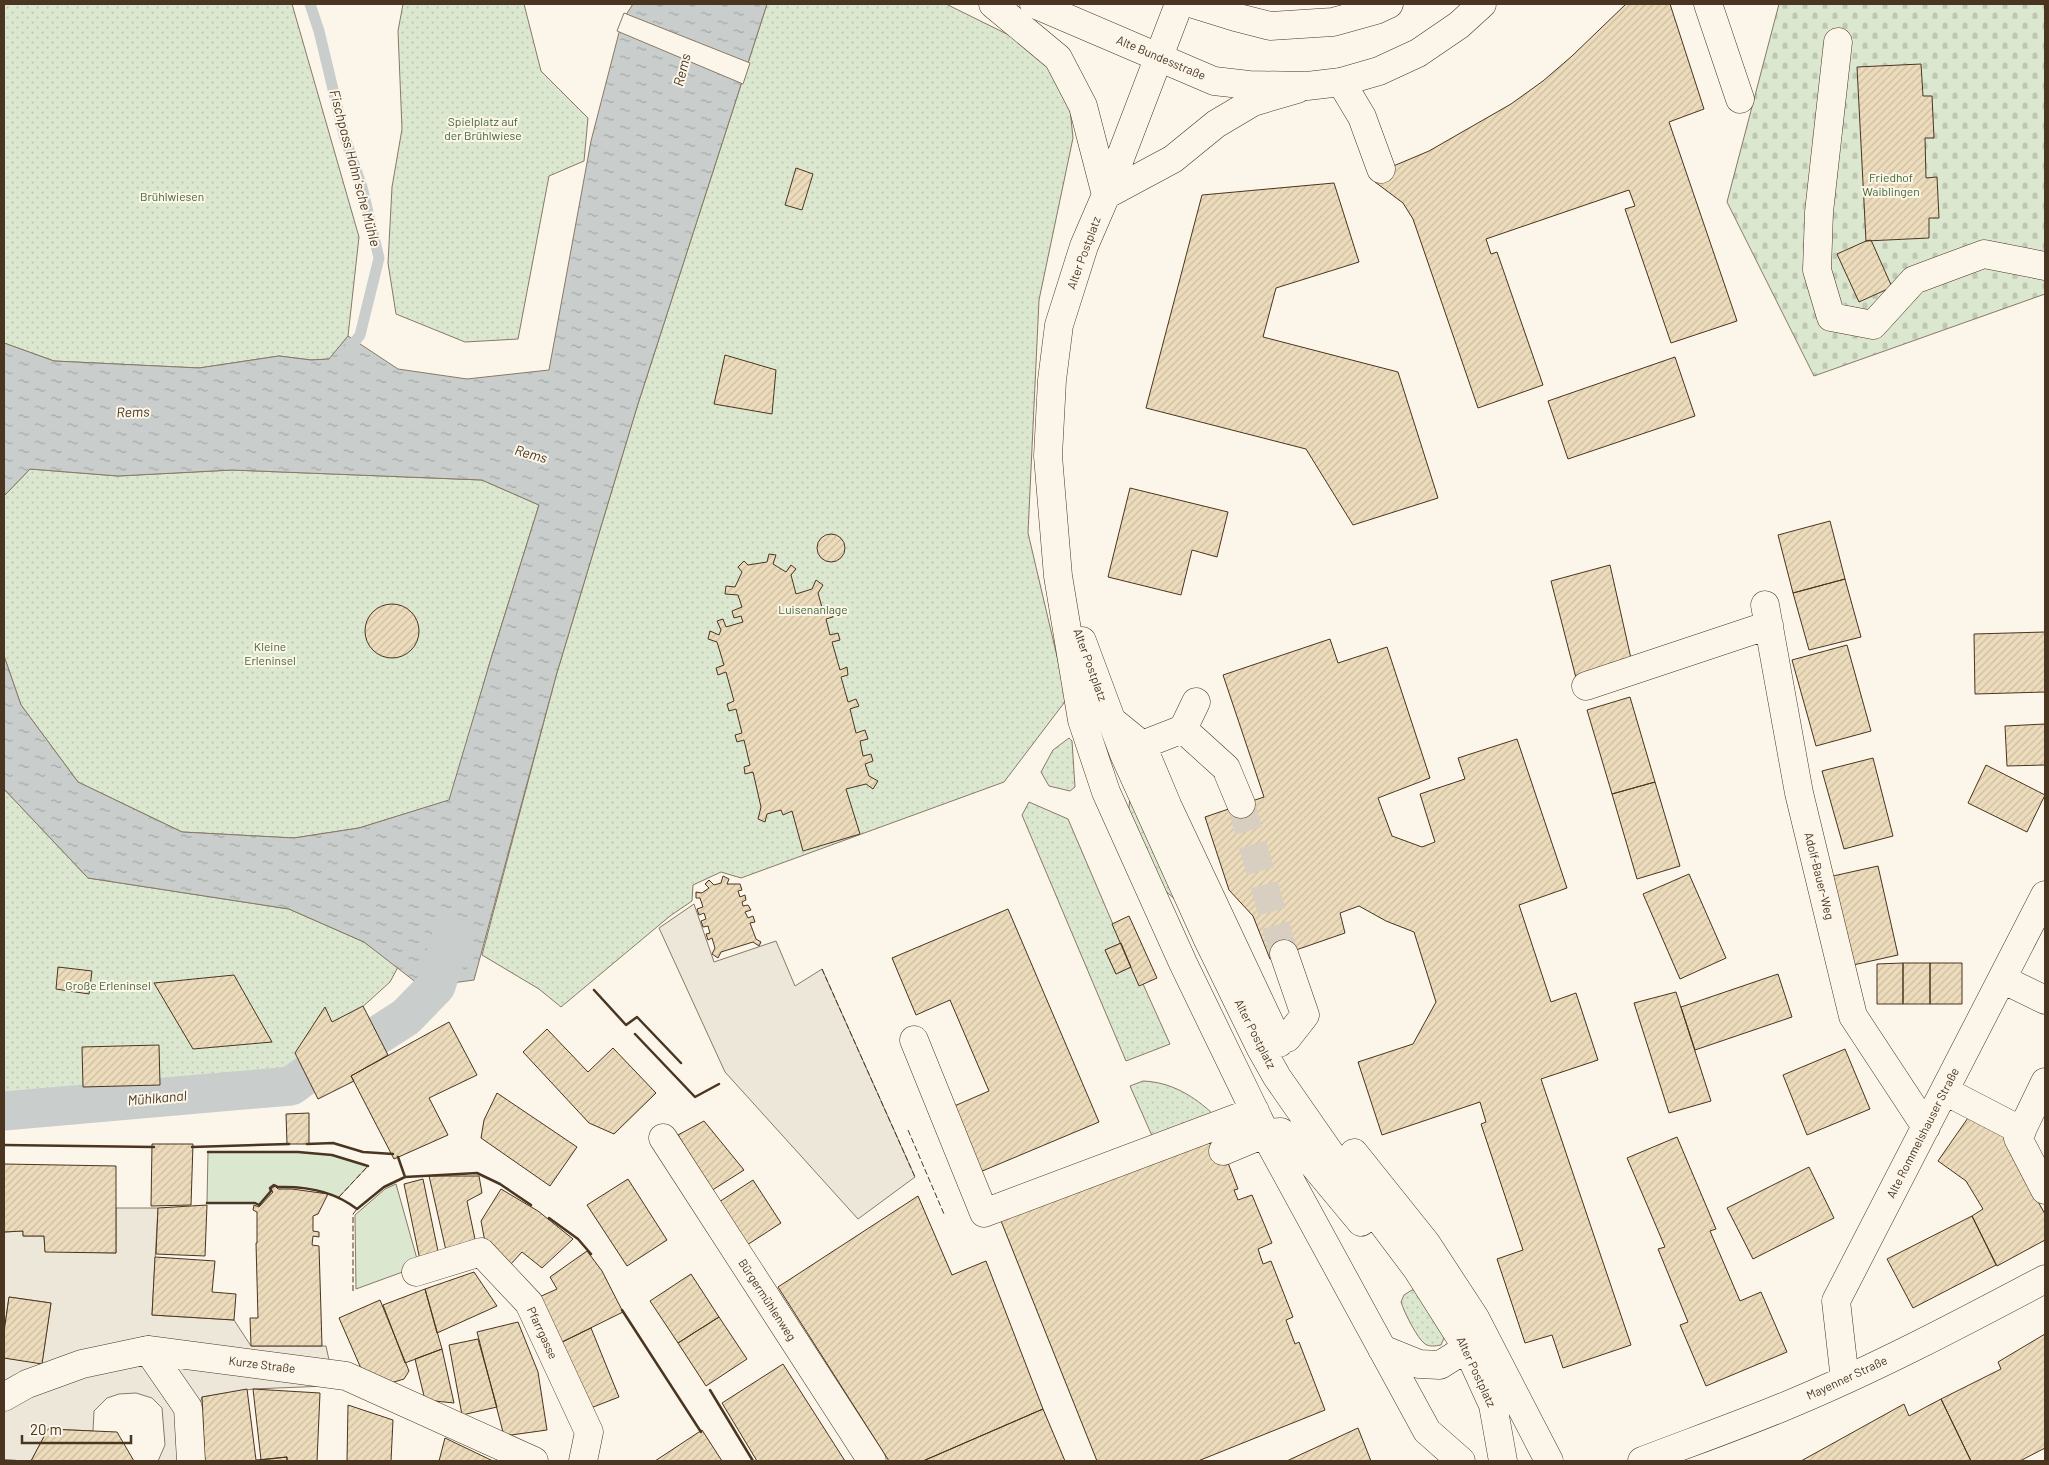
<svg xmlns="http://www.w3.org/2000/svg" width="2049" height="1465" viewBox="0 0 2049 1465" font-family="Barlow,sans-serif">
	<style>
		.grass { fill: url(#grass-dots); stroke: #887966 }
		.cemetery { fill: url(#cemetery-stones); stroke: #887966 }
		.garden { fill: #dce7d0; stroke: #887966 }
		.parking { fill: #ede7d9; stroke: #887966 }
		.water { fill: url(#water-ripples); stroke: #887966 }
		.pier { fill: #fbf6e9; stroke: #887966 }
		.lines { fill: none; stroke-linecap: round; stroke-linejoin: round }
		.stream { stroke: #c9cecd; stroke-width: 11 }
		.canal { stroke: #c9cecd; stroke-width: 39 }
		.building { fill: url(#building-hatch); stroke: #4a3520 }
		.minor-tunnel { stroke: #d8cfc1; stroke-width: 28; stroke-dasharray: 28 14; stroke-linecap: butt }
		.minor-casing { stroke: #4a3520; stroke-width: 29 }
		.major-casing { stroke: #4a3520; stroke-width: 29 }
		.minor { stroke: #fbf6e9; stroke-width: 28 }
		.major { stroke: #fbf6e9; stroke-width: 28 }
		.fence { stroke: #4a3520; stroke-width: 1; stroke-dasharray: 6 2.5; stroke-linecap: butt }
		.wall { stroke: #4a3520; stroke-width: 2.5 }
		.labels { text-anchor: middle; stroke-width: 4; stroke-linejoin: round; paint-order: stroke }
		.street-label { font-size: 12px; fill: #4a3520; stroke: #fbf6e9 }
		.park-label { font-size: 12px; fill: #436837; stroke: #fbf6e9 }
		.water-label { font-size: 14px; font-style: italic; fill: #4a3520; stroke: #fbf6e9 }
	</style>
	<defs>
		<pattern id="grass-dots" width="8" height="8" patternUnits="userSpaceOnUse" patternTransform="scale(1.25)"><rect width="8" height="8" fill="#dce7d0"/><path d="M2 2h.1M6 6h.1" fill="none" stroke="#bec7b2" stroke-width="1.8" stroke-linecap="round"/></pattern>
		<pattern id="cemetery-stones" width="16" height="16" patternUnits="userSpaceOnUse" patternTransform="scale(1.25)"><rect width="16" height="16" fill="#dce7d0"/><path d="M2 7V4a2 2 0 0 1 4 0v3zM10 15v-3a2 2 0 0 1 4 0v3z" fill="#bec7b2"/></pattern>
		<pattern id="water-ripples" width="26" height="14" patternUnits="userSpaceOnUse" patternTransform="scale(1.25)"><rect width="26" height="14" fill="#c9cecd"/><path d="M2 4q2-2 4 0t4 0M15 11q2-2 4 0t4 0" fill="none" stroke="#a5a8a6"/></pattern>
		<pattern id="building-hatch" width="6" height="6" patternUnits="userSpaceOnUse" patternTransform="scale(1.25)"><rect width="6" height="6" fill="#ecdcbc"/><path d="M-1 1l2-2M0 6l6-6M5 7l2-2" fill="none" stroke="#ccbda1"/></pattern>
	</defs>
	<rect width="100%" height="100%" fill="#fbf6e9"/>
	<path class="grass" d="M 4,4 L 292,4 L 359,237 L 348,336 L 330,359 L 311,360 L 279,356 L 199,368 L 54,361 L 4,343 Z
		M 403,4 L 524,4 L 541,71 L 588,118 L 584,161 L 549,176 L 518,339 L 465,342 L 396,314 L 388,263 L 392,187 L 402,129 L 398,31 Z
		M 767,4 L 946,4 L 1019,40 L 1042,59 L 1059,82 L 1070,109 L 1073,138 L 1039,300 L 1028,533 L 1067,699 L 1004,782 L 741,878 L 721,872 L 693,885 L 692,901 L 670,916 L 561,1007 L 539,989 L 482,955 L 556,676 L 637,407 Z
		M 30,469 L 118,476 L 232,470 L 482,480 L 539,505 L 490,662 L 450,800 L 359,828 L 294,838 L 182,832 L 78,782 L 21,705 L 4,656 L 4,496 Z
		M 1069,738 L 1072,741 L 1075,787 L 1070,791 L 1049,786 L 1041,772 L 1053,750 Z
		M 4,789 L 88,878 L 289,909 L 364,942 L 398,967 L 390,982 L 286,1076 L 4,1098 Z
		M 1130,797 L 1180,904 L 1158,884 L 1128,817 Z
		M 1029,802 L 1068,819 L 1121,943 L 1105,950 L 1116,974 L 1131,967 L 1143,984 L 1170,1044 L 1126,1061 L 1022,815 Z
		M 1143,1081 C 1171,1082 1194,1096 1214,1115 L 1153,1138 L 1130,1086 Z
		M 1412,1290 L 1417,1290 L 1445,1331 L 1444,1338 L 1441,1345 C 1435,1346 1430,1347 1425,1344 C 1417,1338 1404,1312 1401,1302 L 1404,1295 Z"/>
	<path class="cemetery" d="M 1779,4 L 2045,4 L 2045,294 L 1814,376 L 1727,202 Z"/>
	<path class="garden" d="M 208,1152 L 298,1152 L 332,1155 L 368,1166 L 339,1197 C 320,1189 298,1187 278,1187 L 274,1185 L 270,1188 L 271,1191 L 259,1205 L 255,1203 L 207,1203 Z
		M 396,1184 L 419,1266 L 356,1289 L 355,1215 L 385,1189 Z"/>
	<path class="parking" d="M 694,904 L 714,962 L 776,941 L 795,986 L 822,969 L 915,1177 L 858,1219 L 725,1072 L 659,928 Z
		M 116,1208 L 158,1208 L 152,1315 L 234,1320 L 251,1346 L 326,1346 L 332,1374 L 327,1386 L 253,1389 L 202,1397 L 200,1404 L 204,1461 L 158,1461 L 165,1445 L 162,1408 L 152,1398 L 136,1393 L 119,1394 L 107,1398 L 94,1411 L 93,1431 L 48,1429 L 31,1461 L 4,1460 L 4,1358 L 42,1363 L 51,1303 L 9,1297 L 4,1332 L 4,1232 L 23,1231 L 23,1236 L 44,1236 L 45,1251 L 116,1253 Z"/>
	<path class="water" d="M 633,4 L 767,4 L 637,407 L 556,676 L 474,980 L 422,987 L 364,942 L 289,909 L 88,878 L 4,789 L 4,656 L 21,705 L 78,782 L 182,832 L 294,838 L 359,828 L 449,800 L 490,662 L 539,505 L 482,480 L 232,470 L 118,476 L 30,469 L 4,496 L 4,343 L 54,361 L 199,368 L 279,356 L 311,360 L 329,359 L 348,336 L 398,369 L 467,379 L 549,370 L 591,141 L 622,21 Z"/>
	<path class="pier" d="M 624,13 L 750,63 L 743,84 L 617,31 Z"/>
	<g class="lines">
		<path class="stream" d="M 310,4 L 319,31 L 344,135 L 362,187 L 379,258 L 360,335 L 346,354"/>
		<path class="canal" d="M 378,1035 L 406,1017 L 436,986 L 452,936
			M 4,1111 L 291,1086 L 306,1075"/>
	</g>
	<path class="building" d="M 1626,4 L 1670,4 L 1704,109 L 1669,122 L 1737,321 L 1671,343 L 1625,209 L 1635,206 L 1629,190 L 1486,239 L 1491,254 L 1497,252 L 1543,385 L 1478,408 L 1413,219 L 1403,203 L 1375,182 L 1372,175 L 1429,151 L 1511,104 L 1543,81 L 1572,56 Z
		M 1921,64 L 1923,96 L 1932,96 L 1934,138 L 1925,138 L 1926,178 L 1937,177 L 1939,218 L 1929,218 L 1929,238 L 1866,241 L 1857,67 Z
		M 796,168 L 813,174 L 802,210 L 785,205 Z
		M 1334,183 L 1359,262 L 1276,288 L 1263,337 L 1398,372 L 1438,498 L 1353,525 L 1306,449 L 1146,408 L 1202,195 Z
		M 1871,240 L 1892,287 L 1859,302 L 1837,254 L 1866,241 Z
		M 725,355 L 776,370 L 772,414 L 714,404 Z
		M 1675,357 L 1695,416 L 1568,459 L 1548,401 Z
		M 1130,488 L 1228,512 L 1217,557 L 1192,550 L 1181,595 L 1108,577 Z
		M 1830,521 L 1845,579 L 1793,593 L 1778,535 Z
		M817 548a14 14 0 1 1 28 0a14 14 0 1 1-28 0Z
		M 769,554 L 776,555 L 773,564 L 786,572 L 791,565 L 796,569 L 791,575 L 796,594 L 812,589 L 816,580 L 823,585 L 818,593 L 823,611 L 831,609 L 833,617 L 826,619 L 830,635 L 838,633 L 840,640 L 832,642 L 840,670 L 847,667 L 848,675 L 841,677 L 848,702 L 856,699 L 859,706 L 850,709 L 856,733 L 865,730 L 868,739 L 860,741 L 863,756 L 871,754 L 873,761 L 865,764 L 869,776 L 878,781 L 873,789 L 866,784 L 846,789 L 860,834 L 803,851 L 792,811 L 783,815 L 781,810 L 767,814 L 765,822 L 758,819 L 761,807 L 753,772 L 745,774 L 744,767 L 750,765 L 744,740 L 737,742 L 735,735 L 742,733 L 736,709 L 729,711 L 727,704 L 734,701 L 726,672 L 718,675 L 716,668 L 724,665 L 717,642 L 708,639 L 710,631 L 719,635 L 721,630 L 717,621 L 723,619 L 726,627 L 743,622 L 741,616 L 734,618 L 732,611 L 742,607 L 738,595 L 725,594 L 726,586 L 735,587 L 742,572 L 738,567 L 744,561 L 748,565 L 767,562 Z
		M 1610,565 L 1632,663 L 1576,678 L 1551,581 Z
		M 1845,579 L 1861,637 L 1809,650 L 1793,593 Z
		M365 631a27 27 0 1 1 54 0a27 27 0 1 1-54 0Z
		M 2045,632 L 2045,692 L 1975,694 L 1974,634 Z
		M 1330,639 L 1338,663 L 1387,647 L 1430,778 L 1378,798 L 1392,836 L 1422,847 L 1435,842 L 1420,794 L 1465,779 L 1458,758 L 1517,739 L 1567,888 L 1519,905 L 1551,1002 L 1576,993 L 1598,1060 L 1541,1079 L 1631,1345 L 1563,1368 L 1552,1335 L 1525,1343 L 1497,1259 L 1523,1250 L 1481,1124 L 1486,1122 L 1480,1102 L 1382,1135 L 1358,1062 L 1413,1044 L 1436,1002 L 1414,932 L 1386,921 L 1359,906 L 1340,913 L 1345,933 L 1270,959 L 1253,916 L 1229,890 L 1205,817 L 1264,797 L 1223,675 Z
		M 1847,645 L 1871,731 L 1816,746 L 1792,660 Z
		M 1630,697 L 1655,782 L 1612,794 L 1587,710 Z
		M 2045,724 L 2045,765 L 2007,766 L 2005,726 Z
		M 1873,758 L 1893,836 L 1844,849 L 1822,771 Z
		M 1986,765 L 2045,795 L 2027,832 L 1968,803 Z
		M 1655,782 L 1680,866 L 1637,879 L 1612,794 Z
		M 1878,866 L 1898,955 L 1853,965 L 1833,876 Z
		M 1689,874 L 1726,958 L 1680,979 L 1643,894 Z
		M 723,876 L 729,879 L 727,884 L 740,884 L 742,890 L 738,891 L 740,897 L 745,895 L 746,900 L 742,902 L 743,906 L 748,905 L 751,910 L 745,912 L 748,918 L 753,916 L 755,922 L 750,923 L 756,939 L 761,942 L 759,946 L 753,942 L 721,952 L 718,958 L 712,954 L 715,948 L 712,938 L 708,940 L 706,934 L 710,933 L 708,926 L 703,927 L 701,921 L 706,919 L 704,913 L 699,915 L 697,909 L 703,907 L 700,898 L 696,898 L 696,892 L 702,893 L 709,888 L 705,884 L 709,880 L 714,885 L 721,883 Z
		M 1008,909 L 1099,1122 L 980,1172 L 952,1107 L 989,1091 L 950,1000 L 916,1015 L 892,958 Z
		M 1129,916 L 1157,978 L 1139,986 L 1112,924 Z
		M 1121,943 L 1131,967 L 1116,974 L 1105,950 Z
		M 1903,963 L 1930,963 L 1930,1004 L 1903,1004 Z
		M 1903,963 L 1903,1004 L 1877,1004 L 1877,964 Z
		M 1930,963 L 1962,963 L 1962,1004 L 1930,1004 Z
		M 58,967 L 92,971 L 89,994 L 56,989 Z
		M 1778,974 L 1792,1017 L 1695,1050 L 1681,1007 Z
		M 234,975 L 272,1042 L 193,1049 L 154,983 Z
		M 1676,992 L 1711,1101 L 1669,1113 L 1634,1003 Z
		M 363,1006 L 388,1055 L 351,1076 L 354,1081 L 318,1099 L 295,1053 L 325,1007 L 332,1022 Z
		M 449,1022 L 477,1075 L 429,1098 L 448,1135 L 394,1159 L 351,1076 Z
		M 547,1029 L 588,1072 L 613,1048 L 656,1093 L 614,1134 L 589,1123 L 523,1052 Z
		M 159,1045 L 160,1085 L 83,1087 L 82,1047 Z
		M 1845,1049 L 1870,1109 L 1807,1135 L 1783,1075 Z
		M 497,1093 L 577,1147 L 550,1186 L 481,1138 L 484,1120 Z
		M 309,1113 L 309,1144 L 287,1144 L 286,1114 Z
		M 1970,1115 L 2014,1143 L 2011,1154 L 2045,1214 L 2045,1240 L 1997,1266 L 1972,1216 L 1983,1209 L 1966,1181 L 1938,1161 Z
		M 704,1121 L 744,1170 L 711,1191 L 678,1135 Z
		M 1217,1134 L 1238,1189 L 1234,1190 L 1238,1200 L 1252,1195 L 1272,1243 L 1258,1249 L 1263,1264 L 1271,1261 L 1293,1317 L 1286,1320 L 1295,1344 L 1299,1342 L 1325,1410 L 1198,1461 L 1097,1461 L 1001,1221 Z
		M 1677,1137 L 1716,1229 L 1710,1231 L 1740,1301 L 1761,1292 L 1787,1352 L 1706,1386 L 1680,1325 L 1688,1322 L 1658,1249 L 1665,1247 L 1627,1158 Z
		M 152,1144 L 193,1144 L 191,1205 L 151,1206 Z
		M 4,1164 L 116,1166 L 116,1253 L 45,1252 L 44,1236 L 23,1236 L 23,1231 L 4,1232 Z
		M 1809,1167 L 1834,1218 L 1753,1259 L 1727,1208 Z
		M 429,1176 L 479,1176 L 482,1193 L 467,1201 L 476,1244 L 447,1255 Z
		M 423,1179 L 439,1256 L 420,1260 L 404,1184 Z
		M 628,1179 L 667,1240 L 627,1266 L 587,1205 Z
		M 753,1180 L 781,1223 L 747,1245 L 719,1202 Z
		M 275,1186 L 278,1189 L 292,1189 L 328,1194 L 318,1214 L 313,1216 L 313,1231 L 319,1232 L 319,1237 L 313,1236 L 312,1245 L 319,1246 L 322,1346 L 251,1346 L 250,1318 L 258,1318 L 256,1243 L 257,1243 L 257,1212 L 253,1210 L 254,1205 L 259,1207 L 273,1192 L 271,1189 Z
		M 501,1189 L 538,1211 L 573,1239 L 542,1268 L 522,1252 L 510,1265 L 485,1242 L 481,1221 Z
		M 918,1196 L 952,1275 L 986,1261 L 1043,1409 L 923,1461 L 889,1461 L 778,1287 Z
		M 207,1205 L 205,1256 L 156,1254 L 158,1208 Z
		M 1972,1216 L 1996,1265 L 1913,1308 L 1887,1259 Z
		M 587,1251 L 602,1271 L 623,1312 L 556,1345 L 537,1298 L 557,1289 L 550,1277 Z
		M 155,1257 L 215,1261 L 212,1292 L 236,1294 L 234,1320 L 152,1315 Z
		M 474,1272 L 497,1306 L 437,1333 L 425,1289 Z
		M 691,1274 L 719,1317 L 678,1343 L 650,1301 Z
		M 425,1289 L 442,1349 L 405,1363 L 383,1305 Z
		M 9,1297 L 51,1303 L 42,1364 L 4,1358 L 4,1332 Z
		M 380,1300 L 409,1371 L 404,1379 L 381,1386 L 363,1373 L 339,1318 Z
		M 719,1317 L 747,1359 L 706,1386 L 678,1343 Z
		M 518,1322 L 538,1372 L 547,1430 L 504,1436 L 477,1332 Z
		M 591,1328 L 619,1397 L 583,1411 L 556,1345 Z
		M 2045,1334 L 2045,1448 L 2020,1461 L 1971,1461 L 1941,1399 L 2001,1369 L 1998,1362 Z
		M 478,1339 L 497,1407 L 462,1415 L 449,1345 Z
		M 442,1349 L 454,1403 L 425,1400 L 415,1359 Z
		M 783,1364 L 845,1461 L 757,1461 L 722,1403 Z
		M 247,1389 L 256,1460 L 287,1457 L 287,1461 L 205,1461 L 202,1397 Z
		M 253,1389 L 320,1393 L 317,1461 L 287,1461 L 287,1457 L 261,1460 Z
		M 1941,1399 L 1971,1461 L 1801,1461 L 1904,1404 L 1909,1416 Z
		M 348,1405 L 393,1420 L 391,1461 L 347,1461 Z
		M 1043,1409 L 1065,1461 L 923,1461 Z
		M 1358,1428 L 1371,1461 L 1287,1461 L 1291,1459 Z
		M 48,1429 L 117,1432 L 134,1461 L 4,1461 L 4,1460 L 31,1461 Z
		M 702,1430 L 722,1461 L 655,1461 Z
		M 445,1438 L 493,1461 L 439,1461 Z"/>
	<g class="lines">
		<path class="minor-tunnel" d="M 1241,804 L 1284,954"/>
		<g class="minor-casing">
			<path id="minor" d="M 993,4 L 1058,58 L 1083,106 L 1106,195
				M 1179,4 L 1106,195 L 1084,246 L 1059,325 L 1052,380 L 1048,456 L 1058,576 L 1082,720 L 1106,792 L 1183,963 L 1272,1147 L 1427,1431 L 1461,1461
				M 1708,4 L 1740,99
				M 1838,42 L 1819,212 L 1817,270 L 1831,317 L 1873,325 L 1914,280 L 1984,254 L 2045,266
				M 1341,82 L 1362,117 L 1381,169
				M 1106,195 L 1173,159 L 1216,124 L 1253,102 L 1297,89
				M 1765,605 L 1799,793 L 1853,1016 L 1926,1127
				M 1082,641 L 1124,754 L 1208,940 L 1260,1047 L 1277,1077 L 1332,1156 L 1417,1269 L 1467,1348 L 1493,1405 L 1503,1461
				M 1586,686 L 1769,625
				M 1110,719 L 1142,745 L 1168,807 L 1279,1043
				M 1183,729 L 1226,768 L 1241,804
				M 1126,753 L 1142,745 L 1183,729 L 1196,702
				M 2002,979 L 2045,1000
				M 914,1040 L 984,1213 L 1255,1111
				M 1263,1046 L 1287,1038 L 1305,1015 L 1284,954
				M 2045,1082 L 2018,1138 L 2045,1190
				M 1945,1091 L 2022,1131
				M 663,1138 L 872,1461
				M 1223,1151 L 1266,1133 L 1281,1132 L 1292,1139 L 1361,1222
				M 1354,1153 L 1426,1243 L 1475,1318 L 1549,1461
				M 416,1272 L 481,1252 L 529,1303 L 589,1432 L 583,1461
				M 1382,1349 L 1419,1364 L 1440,1365 L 1467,1348
				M 148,1350 L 188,1408 L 191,1461
				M 1845,1380 L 1836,1301 L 2045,895
				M 4,1397 L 27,1384 L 82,1364 L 148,1350 L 346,1376 L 534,1461
				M 1642,1461 C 1689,1443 1737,1426 1783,1407 C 1873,1370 1960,1324 2045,1279"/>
		</g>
		<g class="major-casing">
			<path id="major" d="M 1034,4 L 1214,81 L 1249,85 L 1307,86 L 1341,82 L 1379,71 L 1418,53 L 1459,25 L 1482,4
				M 1193,4 L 1235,17 L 1270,26 L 1333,22 L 1376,10 L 1389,4"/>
		</g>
		<use href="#minor" class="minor"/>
		<use href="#major" class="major"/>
		<path class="fence" d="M 822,969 L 915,1177
			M 908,1130 L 944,1214
			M 339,1197 L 368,1166
			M 353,1291 L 353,1214 L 357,1209"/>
		<path class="wall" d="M 594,990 L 626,1025 L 637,1017 L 681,1063
			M 635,1034 L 695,1097 L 719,1084
			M 307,1144 L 333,1143 L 363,1152 L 393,1154
			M 4,1145 L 154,1147
			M 192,1147 L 289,1144
			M 208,1152 L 298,1152 L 332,1155 L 368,1166
			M 398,1157 L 405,1177
			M 207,1203 L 255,1203 L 259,1205 L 271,1191 L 270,1188 L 274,1185 L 278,1187 C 306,1186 334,1191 357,1209 L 384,1187 L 405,1177 L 477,1173 L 500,1184 L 531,1205
			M 549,1218 L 578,1239 L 591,1254
			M 622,1310 L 701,1432
			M 710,1390 L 753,1461"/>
	</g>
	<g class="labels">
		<g class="street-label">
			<text transform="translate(1161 58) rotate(23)" y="4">Alte Bundesstraße</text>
			<text transform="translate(1084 253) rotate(-70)" y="4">Alter Postplatz</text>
			<text transform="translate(1090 665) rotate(70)" y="4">Alter Postplatz</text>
			<text transform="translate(1819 876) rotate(76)" y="4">Adolf-Bauer-Weg</text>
			<text transform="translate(1255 1034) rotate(63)" y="4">Alter Postplatz</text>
			<text transform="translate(1923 1133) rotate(-63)" y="4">Alte Rommelshauser Straße</text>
			<text transform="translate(767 1300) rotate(57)" y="4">Bürgermühlenweg</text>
			<text transform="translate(542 1333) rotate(65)" y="4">Pfarrgasse</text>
			<text transform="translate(262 1365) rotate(7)" y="4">Kurze Straße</text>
			<text transform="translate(1476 1372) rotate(65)" y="4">Alter Postplatz</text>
			<text transform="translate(1847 1378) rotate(-25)" y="4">Mayenner Straße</text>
		</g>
		<g class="park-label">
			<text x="483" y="126">Spielplatz auf<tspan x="483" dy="14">der Brühlwiese</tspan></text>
			<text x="1891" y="182">Friedhof<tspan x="1891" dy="14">Waiblingen</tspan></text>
			<text x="172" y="201">Brühlwiesen</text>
			<text x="813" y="614">Luisenanlage</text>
			<text x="270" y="651">Kleine<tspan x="270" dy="14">Erleninsel</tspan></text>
			<text x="108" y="990">Große Erleninsel</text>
		</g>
		<g class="water-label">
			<text transform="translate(682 70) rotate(-76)" y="5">Rems</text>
			<text transform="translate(355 168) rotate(75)" y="5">Fischpass Hahn´sche Mühle</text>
			<text transform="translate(133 412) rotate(-2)" y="5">Rems</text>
			<text transform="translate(531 454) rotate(16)" y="5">Rems</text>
			<text transform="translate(157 1098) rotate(-5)" y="5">Mühlkanal</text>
		</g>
	</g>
	<rect width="2049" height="1465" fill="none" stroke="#4a3520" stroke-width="10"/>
	<path d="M22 1435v8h109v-8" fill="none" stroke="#4a3520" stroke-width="2.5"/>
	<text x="30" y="1435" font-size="15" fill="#4a3520" stroke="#fbf6e9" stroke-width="4" paint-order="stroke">20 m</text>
</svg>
